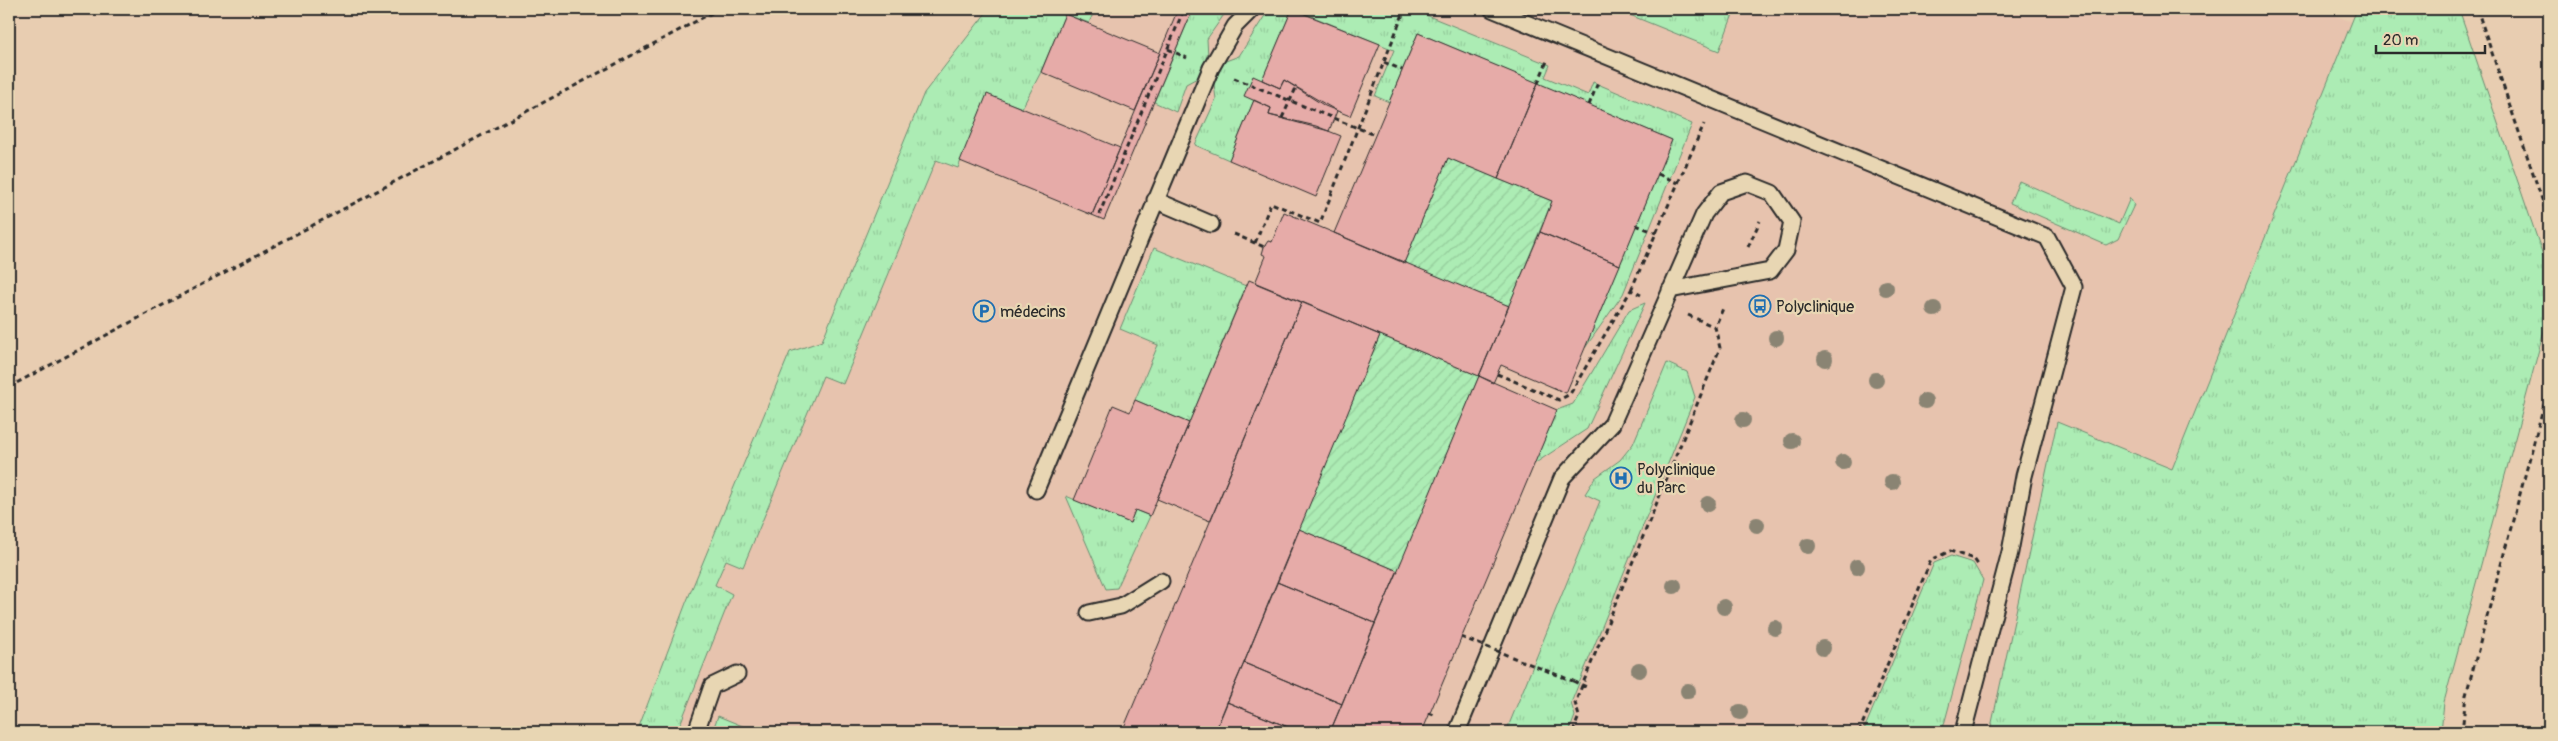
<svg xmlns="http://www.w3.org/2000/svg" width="2558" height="741" viewBox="0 0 2558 741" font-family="Pangolin,sans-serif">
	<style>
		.built { fill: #e7c3ae }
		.grass { fill: url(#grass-tufts); stroke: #6c8c70 }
		.garden { fill: url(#garden-furrows); stroke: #6c8c70 }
		.building { fill: #e6aba8; stroke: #2b2b2b }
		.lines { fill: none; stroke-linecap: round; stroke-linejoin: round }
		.lane-casing { stroke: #2b2b2b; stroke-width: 19 }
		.path { stroke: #2b2b2b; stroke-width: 3; stroke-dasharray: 5 4; stroke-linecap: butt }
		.lane { stroke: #e8d6b3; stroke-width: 15 }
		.path-bridge { stroke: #2b2b2b; stroke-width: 3; stroke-dasharray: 5 4; stroke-linecap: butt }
		.tree { fill: #8a8473 }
		.labels { text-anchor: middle; stroke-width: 4.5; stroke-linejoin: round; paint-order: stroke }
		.poi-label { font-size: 16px; fill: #2b2b2b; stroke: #e8d6b3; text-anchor: start }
	</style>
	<defs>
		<pattern id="grass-tufts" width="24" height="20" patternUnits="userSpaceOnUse" patternTransform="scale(1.25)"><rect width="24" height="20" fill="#acecb4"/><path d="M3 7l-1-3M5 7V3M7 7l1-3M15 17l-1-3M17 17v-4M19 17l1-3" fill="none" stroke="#94cb9b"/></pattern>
		<pattern id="garden-furrows" width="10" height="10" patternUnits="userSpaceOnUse" patternTransform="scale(1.25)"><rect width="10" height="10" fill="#acecb4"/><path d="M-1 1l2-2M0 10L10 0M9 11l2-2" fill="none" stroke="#94cb9b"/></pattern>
	</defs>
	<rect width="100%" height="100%" fill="#e8cdb1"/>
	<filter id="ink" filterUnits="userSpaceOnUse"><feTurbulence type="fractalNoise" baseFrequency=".02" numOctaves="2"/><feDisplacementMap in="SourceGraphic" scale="10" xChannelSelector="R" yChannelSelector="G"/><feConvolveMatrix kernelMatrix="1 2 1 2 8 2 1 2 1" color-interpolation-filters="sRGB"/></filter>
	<g filter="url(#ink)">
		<path class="built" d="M 989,9 L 2318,9 L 2352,22 L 2459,9 L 2549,273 L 2549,312 L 2444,702 L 2441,732 L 637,732 L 686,603 L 790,352 L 822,341 L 924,93 Z"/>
		<path class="grass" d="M 989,9 L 1095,9 L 1089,23 L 1065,14 L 1041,72 L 1022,108 L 987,95 L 958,168 L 936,160 L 843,384 L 823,376 L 743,567 L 726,560 L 715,585 L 732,594 L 677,732 L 637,732 L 686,603 L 790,352 L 822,341 L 924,93 Z
			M 1193,9 L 1228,9 L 1207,39 L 1208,57 L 1201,76 L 1186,84 L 1176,112 L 1154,102 Z
			M 1274,9 L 1292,9 L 1229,160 L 1195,145 L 1216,99 L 1214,84 L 1223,62 L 1239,56 L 1264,17 Z
			M 1294,9 L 1411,9 L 1550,65 L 1545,77 L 1588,95 L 1593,82 L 1692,124 L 1623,294 L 1585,348 L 1672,140 L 1418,33 L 1389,102 L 1375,96 L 1394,50 Z
			M 1615,9 L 1735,9 L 1719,51 Z
			M 2357,9 L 2459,9 L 2549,273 L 2549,312 L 2444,702 L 2441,732 L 1990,732 L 2057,422 L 2172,469 Z
			M 2019,181 L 2119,224 L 2130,198 L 2134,205 L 2118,239 L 2106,245 L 2010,203 Z
			M 1154,248 L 1246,286 L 1189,423 L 1135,400 L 1158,345 L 1120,329 Z
			M 1645,303 L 1587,429 L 1534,464 L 1557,410 L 1573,404 L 1629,310 Z
			M 1667,363 L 1687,372 L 1695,397 L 1571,703 L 1575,716 L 1569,732 L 1506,732 L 1600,501 L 1585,494 L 1595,478 L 1620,460 L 1633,444 Z
			M 1066,496 L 1130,523 L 1135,510 L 1150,516 L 1117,588 L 1106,589 Z
			M 1951,556 L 1973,563 L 1983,580 L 1942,732 L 1863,732 L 1934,563 Z
			M 718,716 L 757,732 L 712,732 Z"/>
		<path class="garden" d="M 1448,158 L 1552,201 L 1509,306 L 1404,263 Z
			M 1380,335 L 1479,376 L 1398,571 L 1299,529 Z"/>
		<path class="building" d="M 1178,9 L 1193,9 L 1104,220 L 1092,215 Z
			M 1292,9 L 1380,44 L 1350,116 L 1325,106 L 1284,80 L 1280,88 L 1262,80 Z
			M 1065,14 L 1160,53 L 1135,111 L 1041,72 Z
			M 1418,33 L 1538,83 L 1498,179 L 1448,158 L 1404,263 L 1334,233 Z
			M 1253,76 L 1280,88 L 1284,80 L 1337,111 L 1329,131 L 1269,115 L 1271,108 L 1244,96 Z
			M 1538,83 L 1672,140 L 1620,265 L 1540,232 L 1552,201 L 1498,179 Z
			M 987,94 L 1120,148 L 1092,215 L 960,161 Z
			M 1254,100 L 1271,108 L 1269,115 L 1316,126 L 1341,136 L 1316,197 L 1229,160 Z
			M 1284,212 L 1509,306 L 1479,376 L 1255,283 L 1266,256 L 1262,254 L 1264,247 L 1268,241 L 1272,242 Z
			M 1540,232 L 1620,265 L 1566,393 L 1501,365 L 1493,383 L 1479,376 Z
			M 1249,280 L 1302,302 L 1210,521 L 1157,499 Z
			M 1302,302 L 1380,335 L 1244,663 L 1215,732 L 1122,732 Z
			M 1479,376 L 1557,410 L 1422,732 L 1330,732 Z
			M 1135,400 L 1189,423 L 1150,516 L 1135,510 L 1130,523 L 1074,500 L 1113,405 L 1130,412 Z
			M 1299,529 L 1398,571 L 1375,623 L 1277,582 Z
			M 1277,582 L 1375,623 L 1342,704 L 1244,663 Z
			M 1244,663 L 1342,704 L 1330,732 L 1300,732 L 1227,702 Z
			M 1227,702 L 1300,732 L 1215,732 Z"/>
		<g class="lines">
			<g class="lane-casing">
				<path id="lane" d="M 1492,9 L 2047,237 L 2074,287 L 2024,476 L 2010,552 L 1963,732
					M 1155,200 L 1211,224
					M 1036,490 L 1211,68 L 1235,26 L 1252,9
					M 1089,613 L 1121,606 L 1161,581
					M 696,732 L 712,686 L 737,674
					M 1457,732 L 1562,478 L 1612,424 L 1704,214 L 1721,192 L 1747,183 L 1772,193 L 1792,222 L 1786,250 L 1770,271 L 1670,290"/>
			</g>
			<path class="path" d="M 2477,9 L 2549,220
				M 2166,10 L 2166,9
				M 1168,49 L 1187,58
				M 1384,62 L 1402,70
				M 1234,78 L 1375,135
				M 1538,83 L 1547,61
				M 1589,105 L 1599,80
				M 1282,118 L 1296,88
				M 1658,174 L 1678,183
				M 1099,215 L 1184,9
				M 1636,225 L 1656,233
				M 1234,234 L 1264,247
				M 1255,243 L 1271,203 L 1320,223 L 1405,9
				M 1748,247 L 1760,221
				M 1631,290 L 1704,124
				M 1688,315 L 1715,327
				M 1497,374 L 1559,400 L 1570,394 L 1631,290 L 1641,295
				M 9,387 L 719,9
				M 1573,681 L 1589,688
				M 1429,713 L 1436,716
				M 1573,732 L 1579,716 L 1575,703 L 1720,348 L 1715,327 L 1724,306
				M 1859,732 L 1931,560 L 1950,551 L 1974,559 L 1979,566
				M 2462,732 L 2466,695 L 2549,386"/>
			<use href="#lane" class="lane"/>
			<path class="path-bridge" d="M 1461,637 L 1573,681"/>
		</g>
		<g class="tree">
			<circle cx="1886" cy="288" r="8"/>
			<circle cx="1934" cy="309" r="8"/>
			<circle cx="1776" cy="338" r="8"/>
			<circle cx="1825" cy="359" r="8"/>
			<circle cx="1876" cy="380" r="8"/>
			<circle cx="1925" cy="401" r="8"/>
			<circle cx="1743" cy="420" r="8"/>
			<circle cx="1792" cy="441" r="8"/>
			<circle cx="1843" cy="462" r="8"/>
			<circle cx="1892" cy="482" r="8"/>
			<circle cx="1708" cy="504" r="8"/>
			<circle cx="1757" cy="525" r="8"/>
			<circle cx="1808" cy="546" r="8"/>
			<circle cx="1857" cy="567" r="8"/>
			<circle cx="1674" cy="586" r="8"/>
			<circle cx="1724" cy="607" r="8"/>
			<circle cx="1775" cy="628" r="8"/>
			<circle cx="1823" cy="648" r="8"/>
			<circle cx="1639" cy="670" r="8"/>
			<circle cx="1688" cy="691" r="8"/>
			<circle cx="1740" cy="712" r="8"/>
		</g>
	</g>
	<defs>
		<g id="bus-ring" transform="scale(1.125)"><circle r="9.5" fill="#e8d6b3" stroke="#1f6fb2" stroke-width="1.5"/><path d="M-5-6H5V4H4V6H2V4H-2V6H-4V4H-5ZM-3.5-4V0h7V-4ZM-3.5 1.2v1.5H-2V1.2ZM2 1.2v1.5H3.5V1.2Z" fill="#1f6fb2"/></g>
		<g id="parking-ring" transform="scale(1.125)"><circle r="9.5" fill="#e8d6b3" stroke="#1f6fb2" stroke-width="1.5"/><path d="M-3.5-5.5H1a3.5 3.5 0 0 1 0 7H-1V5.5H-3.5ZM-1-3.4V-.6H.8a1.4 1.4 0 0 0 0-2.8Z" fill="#1f6fb2"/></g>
		<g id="hospital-ring" transform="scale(1.125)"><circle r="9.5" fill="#e8d6b3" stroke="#1f6fb2" stroke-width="1.5"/><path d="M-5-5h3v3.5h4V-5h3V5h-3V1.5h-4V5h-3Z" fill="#1f6fb2"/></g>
	</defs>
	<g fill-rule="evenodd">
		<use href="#bus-ring" x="1760" y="306"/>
		<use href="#parking-ring" x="984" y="311"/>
		<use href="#hospital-ring" x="1621" y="478"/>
	</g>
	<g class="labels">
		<g class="poi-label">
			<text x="1776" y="312">Polyclinique</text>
			<text x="1000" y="317">médecins</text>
			<text x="1637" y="475">Polyclinique<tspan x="1637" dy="18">du Parc</tspan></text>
		</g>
	</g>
	<rect width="2558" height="741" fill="none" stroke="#e8d6b3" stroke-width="30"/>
	<rect x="15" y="15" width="2528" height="711" fill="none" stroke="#2b2b2b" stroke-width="2" filter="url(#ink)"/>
	<path d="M2376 45v8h109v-8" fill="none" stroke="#2b2b2b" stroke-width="2.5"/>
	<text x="2383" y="45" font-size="15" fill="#2b2b2b" stroke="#e8d6b3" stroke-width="4" paint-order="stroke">20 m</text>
</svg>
